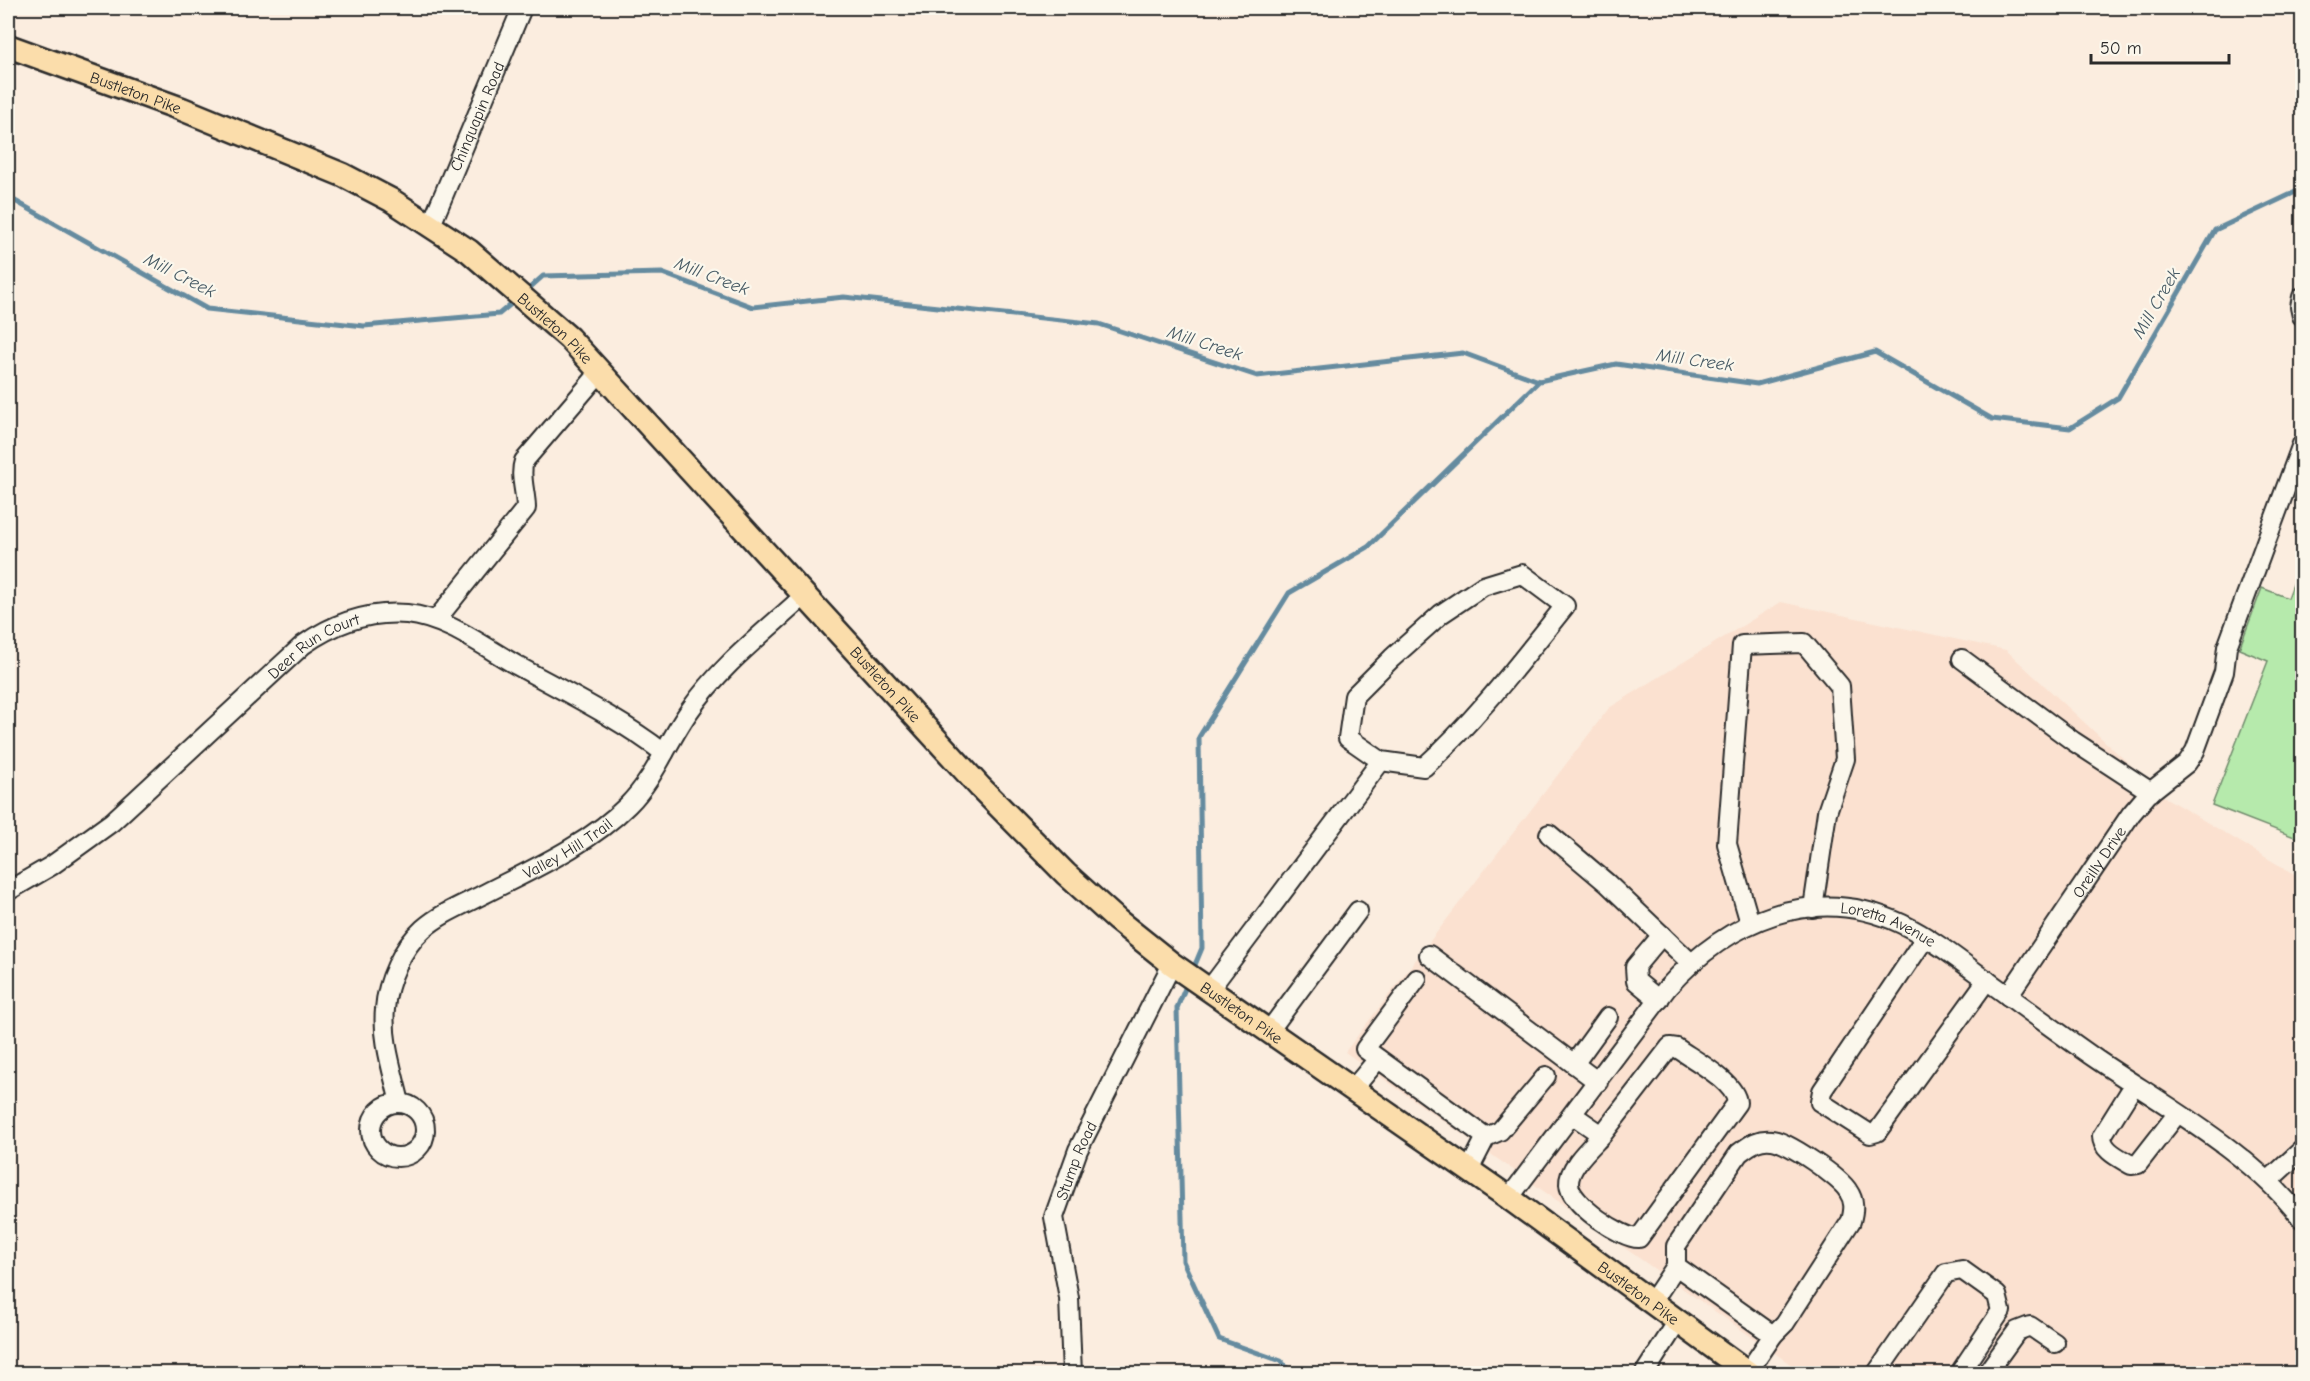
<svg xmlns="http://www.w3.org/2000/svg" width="2310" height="1381" viewBox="0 0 2310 1381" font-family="'Comic Neue',sans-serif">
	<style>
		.built { fill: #fbe1d0 }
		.green { fill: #b6eaac; stroke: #708a6c; stroke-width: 1.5 }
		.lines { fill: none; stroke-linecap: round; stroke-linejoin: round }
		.stream { stroke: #658b9f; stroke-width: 5 }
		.minor-casing { stroke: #2b2b2b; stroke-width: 22 }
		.major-casing { stroke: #2b2b2b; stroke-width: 27 }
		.minor { stroke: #fbf7ec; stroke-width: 18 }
		.major { stroke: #fbddab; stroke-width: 22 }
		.labels { text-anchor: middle; stroke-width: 4.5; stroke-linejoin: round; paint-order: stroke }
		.street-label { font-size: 16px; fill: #2b2b2b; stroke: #fbf7ec }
		.water-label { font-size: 18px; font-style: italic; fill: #485b65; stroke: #fbf7ec }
	</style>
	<rect width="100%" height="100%" fill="#fbeddf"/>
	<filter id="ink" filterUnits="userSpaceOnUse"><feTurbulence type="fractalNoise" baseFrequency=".0167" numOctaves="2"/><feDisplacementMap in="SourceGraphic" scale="12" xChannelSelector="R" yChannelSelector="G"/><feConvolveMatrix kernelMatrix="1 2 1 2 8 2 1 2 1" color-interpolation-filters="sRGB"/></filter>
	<g filter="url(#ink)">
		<path class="built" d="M 1781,602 L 2006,650 L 2166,798 L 2302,879 L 2302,1373 L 1803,1373 L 1345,1052 L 1609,708 Z"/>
		<path class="green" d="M 2302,560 L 2302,840 L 2212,805 L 2268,661 L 2239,649 L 2262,588 L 2288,598 Z"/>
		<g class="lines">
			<path class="stream" d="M 8,197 L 207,309 L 364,326 L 499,314 L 517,299
				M 524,293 L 543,276 L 662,273 L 753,307 L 844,297 L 1099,324 L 1257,376 L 1463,353 L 1539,381 L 1616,364 L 1757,384 L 1875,352 L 1992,419 L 2070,428 L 2118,398 L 2215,230 L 2302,189
				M 1192,972 L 1202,948 L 1199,737 L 1289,593 L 1368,547 L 1539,381
				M 1188,981 L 1177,1008 L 1183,1261 L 1219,1339 L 1281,1361 L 1292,1374"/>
			<g class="minor-casing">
				<g id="minor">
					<path id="s1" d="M 431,225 L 522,8"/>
					<path d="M 2302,297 L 2300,307 L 2302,316"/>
					<path d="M 436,620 L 526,508 C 526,492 519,476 524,461 L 601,371"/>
					<path d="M 1962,659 L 2073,741 L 2151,792"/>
					<path d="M 1549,834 L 1607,883 L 1691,963"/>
					<path id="s2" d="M 8,891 L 51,866 L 112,822 L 303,645 C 334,623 368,611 407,614 C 447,618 484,647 518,666 C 567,693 620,719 664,753"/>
					<path d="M 1750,923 L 1727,844 L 1742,645 L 1804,643 L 1840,686 L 1845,759 L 1827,812 L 1813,908"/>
					<path d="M 1925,938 L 1822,1091 L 1820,1102 L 1870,1134 L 1877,1132 L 1987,980"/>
					<path d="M 1429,955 L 1598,1082"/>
					<path d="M 1417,979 L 1365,1049 L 1486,1137"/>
					<path d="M 1209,990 L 1381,761 L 1424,767 C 1477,719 1520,662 1565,606 L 1522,574 L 1483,586 L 1441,614 L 1392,658 L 1354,696 L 1348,738 L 1381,761"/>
					<path id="s3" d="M 2008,996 L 2131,814 L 2149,793 L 2187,763 L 2195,751 L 2224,672 L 2227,647 L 2302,444"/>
					<path d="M 1659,1000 L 1636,981 L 1635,967 L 1662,935"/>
					<path d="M 1269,1031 L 1358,911"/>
					<path d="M 1574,1064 L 1608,1017"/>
					<path d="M 2134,1085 L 2102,1136 C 2102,1151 2120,1158 2131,1165 L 2138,1164 L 2177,1114"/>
					<path d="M 1353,1089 L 1378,1059"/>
					<path id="s4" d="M 400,1103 C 393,1072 382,1041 385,1009 C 387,981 402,948 423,929 C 441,913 465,904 486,893 C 535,868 589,844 628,805 C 656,777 667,742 690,710 C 721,665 765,632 805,595"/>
					<circle cx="398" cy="1130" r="27"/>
					<path d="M 1573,1115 L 1602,1135 C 1591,1147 1568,1167 1569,1184 C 1570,1204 1622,1239 1639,1238 L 1737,1103 C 1736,1082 1694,1060 1677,1048 L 1670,1047 L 1602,1135"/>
					<path d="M 1469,1170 L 1486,1137 L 1500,1131 L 1546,1076"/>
					<path d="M 2268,1181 L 2302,1150"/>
					<path id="s5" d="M 1509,1198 L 1667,988 C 1727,921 1813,882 1902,924 C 1929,937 1954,956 1978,974 C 2017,1002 2056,1031 2096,1059 C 2165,1106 2251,1152 2302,1219"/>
					<path d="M 1676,1266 L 1676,1246 L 1739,1153 C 1750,1145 1758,1138 1772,1140 C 1787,1141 1841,1178 1848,1191 C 1855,1201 1854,1210 1851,1221 L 1785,1323 L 1773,1335"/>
					<path d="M 1652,1302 L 1676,1266 L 1773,1335 L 1748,1372"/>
					<path id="s6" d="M 1072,1374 L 1069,1298 L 1054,1217 L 1078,1150 L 1172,964"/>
					<path d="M 1644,1374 L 1678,1321"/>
					<path d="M 1876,1374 L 1946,1273 L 1962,1270 L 1997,1295 L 2001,1311 L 1959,1374"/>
					<path d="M 1986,1374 L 2017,1331 L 2030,1326 L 2055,1343"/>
				</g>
			</g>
			<g class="major-casing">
				<g id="major">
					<path id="s7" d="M 8,46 L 182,109 L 343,175 L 391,200 L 469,251 L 569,338 L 980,787 L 1066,874 L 1117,920 L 1172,964 L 1509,1198 L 1750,1374"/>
				</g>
			</g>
			<use href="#minor" class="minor"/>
			<use href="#major" class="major"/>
		</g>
	</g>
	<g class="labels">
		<g class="street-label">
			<text dy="6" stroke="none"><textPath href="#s7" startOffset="136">Bustleton Pike</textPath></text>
			<text dy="6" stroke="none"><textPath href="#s1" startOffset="118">Chinquapin Road</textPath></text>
			<text dy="6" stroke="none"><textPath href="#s7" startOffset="622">Bustleton Pike</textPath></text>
			<text dy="6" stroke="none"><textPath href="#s2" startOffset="394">Deer Run Court</textPath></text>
			<text dy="6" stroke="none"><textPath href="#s7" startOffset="1108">Bustleton Pike</textPath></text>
			<text dy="6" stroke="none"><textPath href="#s4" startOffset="352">Valley Hill Trail</textPath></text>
			<text dy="6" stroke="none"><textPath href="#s3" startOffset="162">Oreilly Drive</textPath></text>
			<text dy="6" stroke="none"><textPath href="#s5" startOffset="512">Loretta Avenue</textPath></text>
			<text dy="6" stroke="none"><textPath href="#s7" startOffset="1594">Bustleton Pike</textPath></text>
			<text dy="6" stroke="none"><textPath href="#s6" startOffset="219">Stump Road</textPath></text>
			<text dy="6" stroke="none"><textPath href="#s7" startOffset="2080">Bustleton Pike</textPath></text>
		</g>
		<g class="water-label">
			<text transform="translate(180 275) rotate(27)" y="6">Mill Creek</text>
			<text transform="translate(712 276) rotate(21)" y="6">Mill Creek</text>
			<text transform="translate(2156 303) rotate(-60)" y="6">Mill Creek</text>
			<text transform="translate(1205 343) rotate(18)" y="6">Mill Creek</text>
			<text transform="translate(1695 360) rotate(8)" y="6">Mill Creek</text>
		</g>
	</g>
	<rect width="2310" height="1381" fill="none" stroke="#fbf7ec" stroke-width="30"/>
	<rect x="15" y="15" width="2280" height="1351" fill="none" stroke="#2b2b2b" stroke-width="2" filter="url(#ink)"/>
	<path d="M2091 54v9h138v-9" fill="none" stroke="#2b2b2b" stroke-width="3"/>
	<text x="2100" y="54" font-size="18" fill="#2b2b2b" stroke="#fbf7ec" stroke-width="4.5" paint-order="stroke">50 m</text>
</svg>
